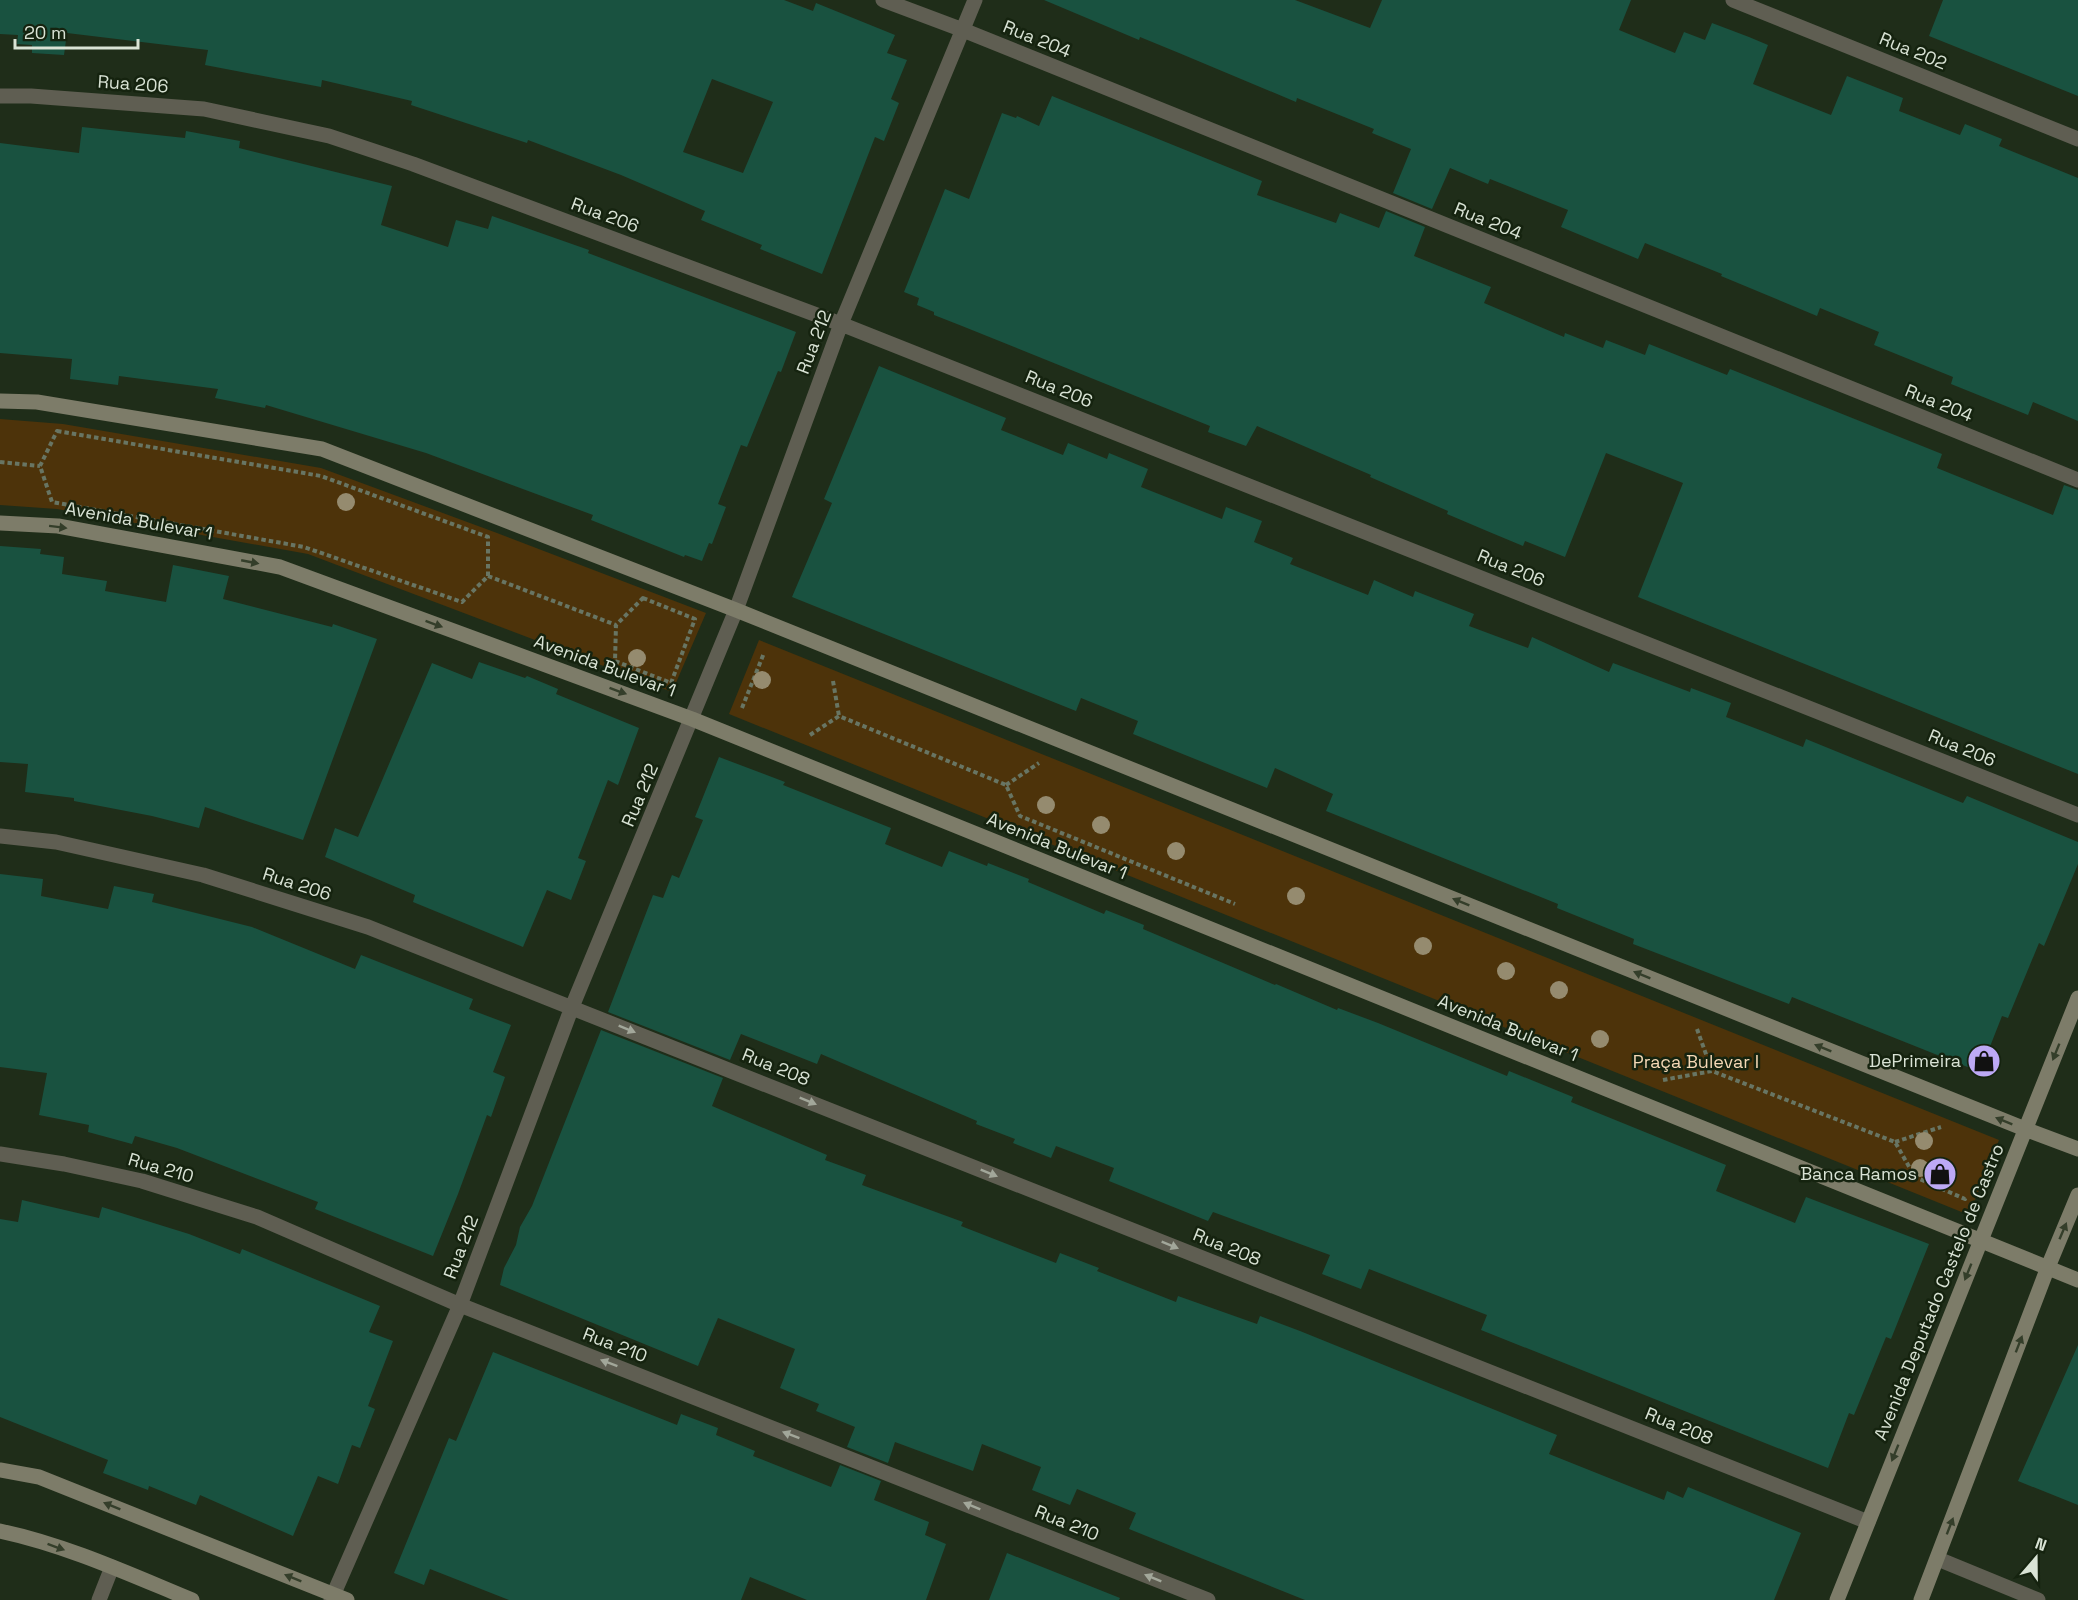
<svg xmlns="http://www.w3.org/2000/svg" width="2078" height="1600" viewBox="0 0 2078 1600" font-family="'Space Grotesk',sans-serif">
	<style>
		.green { fill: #4d330a }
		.building { fill: #195240; fill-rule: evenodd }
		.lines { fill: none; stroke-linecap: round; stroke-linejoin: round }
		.path { stroke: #687563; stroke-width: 4; stroke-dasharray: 4.5 3; stroke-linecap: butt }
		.street { stroke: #5f5e52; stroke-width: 15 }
		.secondary { stroke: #7d7c69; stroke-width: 15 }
		.tree { fill: #958b6f }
		.oneway { fill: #343e2a }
		.oneway2 { fill: #a2a79a }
		.labels { text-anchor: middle; stroke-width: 5; stroke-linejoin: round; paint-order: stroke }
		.street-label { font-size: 18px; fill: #d9e3d5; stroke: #15230f }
		.poi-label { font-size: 18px; fill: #d9e3d5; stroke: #15230f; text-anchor: end }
		.park-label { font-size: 18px; fill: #f5d8b5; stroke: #15230f }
	</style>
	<rect width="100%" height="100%" fill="#1f2d19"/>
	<path class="green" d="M 0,419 L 63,424 L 321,468 L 497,533 L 706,613 L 672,692 L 308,554 L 57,509 L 0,505 Z
		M 759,640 L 1999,1140 L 1969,1215 L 729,714 Z"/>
	<path class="building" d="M 0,0 L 784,0 L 813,11 L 816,3 L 895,35 L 887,53 L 907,60 L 891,99 L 899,103 L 884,141 L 875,137 L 822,274 L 760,249 L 762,245 L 701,220 L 705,211 L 621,175 L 528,140 L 527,143 L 411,105 L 412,101 L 322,80 L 321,87 L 205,65 L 208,50 L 67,33 L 64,55 L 32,53 L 32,45 L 17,44 L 18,35 L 0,34 ZM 712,79 L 773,102 L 743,173 L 683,152 Z
		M 1044,0 L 1295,0 L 1370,28 L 1382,0 L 1631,0 L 1619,30 L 1675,53 L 1684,32 L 1705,40 L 1712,23 L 1749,37 L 1768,45 L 1753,84 L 1831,115 L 1847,76 L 1903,98 L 1899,111 L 1960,135 L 1965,124 L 2002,139 L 1999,146 L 2078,178 L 2078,421 L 2033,402 L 2028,415 L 1951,384 L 1953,377 L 1874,345 L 1879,332 L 1820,308 L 1817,316 L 1721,276 L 1722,274 L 1645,243 L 1638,259 L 1561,227 L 1568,210 L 1490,179 L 1488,184 L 1450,168 L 1432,209 L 1393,193 L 1411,149 L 1372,133 L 1374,129 L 1297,98 L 1296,102 L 1179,53 L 1140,37 L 1139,40 Z
		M 1943,0 L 2078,0 L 2078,96 L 1929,36 Z
		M 1052,96 L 1262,181 L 1257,195 L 1336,223 L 1340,213 L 1379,228 L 1386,211 L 1425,227 L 1414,256 L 1491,287 L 1484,303 L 1564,337 L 1565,333 L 1603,348 L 1606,340 L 1645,355 L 1649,344 L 1727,375 L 1730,369 L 1942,454 L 1937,468 L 2053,515 L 2064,485 L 2078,490 L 2078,774 L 1638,597 L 1683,483 L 1606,453 L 1565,557 L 1525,541 L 1523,546 L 1487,531 L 1447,514 L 1448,511 L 1370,477 L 1371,475 L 1257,426 L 1246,446 L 1208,432 L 1210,426 L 962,326 L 934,315 L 934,312 L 917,305 L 919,298 L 904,292 L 945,189 L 969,199 L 1002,113 L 1016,118 L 1017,116 L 1039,126 Z
		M 82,127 L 185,138 L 186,131 L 240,141 L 239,148 L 392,186 L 381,225 L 448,247 L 456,220 L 488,229 L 492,216 L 589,250 L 588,253 L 796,332 L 781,372 L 778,371 L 747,447 L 741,445 L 718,504 L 726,507 L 712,544 L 709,543 L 702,561 L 685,555 L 684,557 L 591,520 L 593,515 L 426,453 L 266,405 L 265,408 L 215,398 L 218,389 L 119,376 L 118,385 L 70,379 L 72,359 L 0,353 L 0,143 L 79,153 Z
		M 879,366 L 1006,418 L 1001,430 L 1063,455 L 1068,443 L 1107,459 L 1109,453 L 1148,469 L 1141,487 L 1222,519 L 1226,507 L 1262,521 L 1254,542 L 1293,558 L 1290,564 L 1368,595 L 1374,580 L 1413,597 L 1415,591 L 1474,614 L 1469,626 L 1528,648 L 1532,637 L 1609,672 L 1613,663 L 1690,692 L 1691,688 L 1731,703 L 1726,717 L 1765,732 L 1803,747 L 1806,739 L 1963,803 L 1967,796 L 2078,842 L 2078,864 L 2044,946 L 2039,943 L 2008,1018 L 2002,1016 L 1980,1072 L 1792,997 L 1789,1004 L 1633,944 L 1634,939 L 1557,908 L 1558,904 L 1326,811 L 1333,794 L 1275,768 L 1267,788 L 1133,734 L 1138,721 L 1081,698 L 1076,711 L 792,597 L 832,503 L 824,499 Z
		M 0,546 L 41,549 L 40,554 L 64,557 L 62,574 L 107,581 L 105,591 L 166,602 L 173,565 L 229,576 L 223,599 L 332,627 L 333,624 L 377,639 L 303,840 L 205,807 L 199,828 L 152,816 L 74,801 L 74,798 L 25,792 L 28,764 L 0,762 Z
		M 479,662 L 525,678 L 527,676 L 558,689 L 556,694 L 639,728 L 618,785 L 608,780 L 578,858 L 586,861 L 571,900 L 547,890 L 523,947 L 413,902 L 415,895 L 325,857 L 335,828 L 358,837 L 432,663 L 472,679 Z
		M 719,757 L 785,782 L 783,785 L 891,828 L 885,844 L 942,867 L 949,851 L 987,866 L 988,863 L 1029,879 L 1028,882 L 1104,914 L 1106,910 L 1144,925 L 1143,929 L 1275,985 L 1276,984 L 1337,1010 L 1338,1008 L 1378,1023 L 1507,1076 L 1509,1071 L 1573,1097 L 1571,1102 L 1726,1165 L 1716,1191 L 1795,1223 L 1806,1197 L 1929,1244 L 1891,1339 L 1886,1337 L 1854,1415 L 1849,1413 L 1828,1468 L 1481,1330 L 1487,1315 L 1369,1269 L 1361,1289 L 1322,1274 L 1330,1255 L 1213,1212 L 1208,1221 L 1109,1181 L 1114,1168 L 1056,1146 L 1051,1158 L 1013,1143 L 1015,1139 L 976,1124 L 977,1121 L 821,1054 L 817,1064 L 741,1034 L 730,1060 L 608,1012 L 653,895 L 663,898 L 672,875 L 679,878 L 703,820 L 695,817 Z
		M 0,874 L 43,879 L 41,896 L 108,909 L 114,886 L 154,894 L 152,902 L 252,927 L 355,969 L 361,955 L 473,999 L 469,1009 L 511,1025 L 493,1072 L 505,1077 L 491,1117 L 487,1115 L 458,1194 L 433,1256 L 315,1209 L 318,1202 L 177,1148 L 135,1136 L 132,1144 L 88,1132 L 89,1125 L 39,1115 L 47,1073 L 0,1067 Z
		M 601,1030 L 723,1078 L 712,1106 L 827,1155 L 825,1160 L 866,1175 L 862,1185 L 963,1222 L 961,1226 L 1056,1263 L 1060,1253 L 1099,1268 L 1097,1271 L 1176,1302 L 1178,1296 L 1257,1324 L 1260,1316 L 1300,1331 L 1557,1435 L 1549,1454 L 1664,1500 L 1667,1491 L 1683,1498 L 1688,1487 L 1801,1533 L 1774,1600 L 1305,1600 L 1129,1529 L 1136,1513 L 1077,1489 L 1070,1505 L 1032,1490 L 1041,1467 L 982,1444 L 973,1471 L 895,1442 L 888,1463 L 847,1447 L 855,1427 L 816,1411 L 819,1404 L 780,1388 L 795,1349 L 718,1318 L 698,1366 L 500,1285 L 504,1268 L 516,1245 L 520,1227 L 532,1206 Z
		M 22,1200 L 99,1218 L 102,1207 L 189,1234 L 240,1254 L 242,1249 L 380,1306 L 369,1332 L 393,1341 L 368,1406 L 375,1409 L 360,1448 L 352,1445 L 338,1484 L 318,1476 L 293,1536 L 200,1495 L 196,1505 L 149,1486 L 148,1490 L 103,1473 L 108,1460 L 0,1417 L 0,1219 L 18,1222 Z
		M 2078,1345 L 2078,1505 L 2018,1481 Z
		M 493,1352 L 677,1425 L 681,1414 L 718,1428 L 716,1435 L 755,1451 L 753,1456 L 831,1487 L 840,1465 L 881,1481 L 874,1500 L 929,1522 L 925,1535 L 946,1544 L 926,1600 L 807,1600 L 750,1577 L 741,1600 L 509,1600 L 430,1569 L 424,1585 L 394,1573 L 449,1438 L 456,1441 Z
		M 1007,1553 L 1120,1598 L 1119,1600 L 989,1600 Z"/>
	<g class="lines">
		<path class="path" d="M 57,431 L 321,476 L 488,537 L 488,576 L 462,602 L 304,547 L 52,502 L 40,466 Z
			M 0,462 L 40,466
			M 488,576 L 616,625
			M 643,598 L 695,619 L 671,683 L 615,661 L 616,625 Z
			M 833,681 L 839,716
			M 742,708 L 764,653
			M 810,735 L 839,716 L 1006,785 L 1020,816 L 1235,904
			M 1006,785 L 1039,763
			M 1697,1029 L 1712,1071
			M 1663,1080 L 1712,1071 L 1895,1142 L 1915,1177 L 1965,1199 L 1966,1197
			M 1895,1142 L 1941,1127"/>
		<path class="street" d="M 883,0 L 963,30 L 2078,480
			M 1733,0 L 2078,139
			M 0,96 L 31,96 L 204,109 L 329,136 L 413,164 L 841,324 L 2078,815
			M 0,836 L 56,842 L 203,875 L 368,927 L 1868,1522
			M 0,1154 L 64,1164 L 142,1181 L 257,1217 L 460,1305 L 1208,1600
			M 1938,1559 L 2038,1600
			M 99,1600 L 112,1567
			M 331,1600 L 460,1305 L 572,1007 L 736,610 L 841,324 L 975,0"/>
		<path class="secondary" d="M 0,401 L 37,402 L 322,449 L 736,610 L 2025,1129 L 2078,1149
			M 0,523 L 58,526 L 280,567 L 692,719 L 2078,1280
			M 0,1470 L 39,1477 L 347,1600
			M 0,1531 C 66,1545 129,1574 192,1600
			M 1837,1600 L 2078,998
			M 1921,1600 L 2048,1267 L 2078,1195"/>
	</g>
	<g class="tree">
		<circle cx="346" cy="502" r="9"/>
		<circle cx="637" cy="658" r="9"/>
		<circle cx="762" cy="680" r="9"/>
		<circle cx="1046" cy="805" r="9"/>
		<circle cx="1101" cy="825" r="9"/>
		<circle cx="1176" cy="851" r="9"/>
		<circle cx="1296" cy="896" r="9"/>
		<circle cx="1423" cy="946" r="9"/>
		<circle cx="1506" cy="971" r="9"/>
		<circle cx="1559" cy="990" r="9"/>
		<circle cx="1600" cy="1039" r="9"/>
		<circle cx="1924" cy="1141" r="9"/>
		<circle cx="1920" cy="1168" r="9"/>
	</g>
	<defs><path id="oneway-solid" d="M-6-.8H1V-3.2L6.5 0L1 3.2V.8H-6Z" transform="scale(1.5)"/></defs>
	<g class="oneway">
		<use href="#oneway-solid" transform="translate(58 527) rotate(7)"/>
		<use href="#oneway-solid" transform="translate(250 562) rotate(11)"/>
		<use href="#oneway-solid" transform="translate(434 624) rotate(20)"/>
		<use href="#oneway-solid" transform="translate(618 691) rotate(20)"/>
		<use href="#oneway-solid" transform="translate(1461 902) rotate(-158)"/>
		<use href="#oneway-solid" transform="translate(1642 975) rotate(-158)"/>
		<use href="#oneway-solid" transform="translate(1823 1048) rotate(-158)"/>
		<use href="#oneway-solid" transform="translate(2056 1052) rotate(112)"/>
		<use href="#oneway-solid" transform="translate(2004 1121) rotate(-158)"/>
		<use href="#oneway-solid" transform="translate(2063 1231) rotate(-67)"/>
		<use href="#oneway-solid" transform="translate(1968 1272) rotate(112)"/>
		<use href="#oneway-solid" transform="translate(2019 1344) rotate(-69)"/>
		<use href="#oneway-solid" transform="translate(1895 1453) rotate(112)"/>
		<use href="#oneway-solid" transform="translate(112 1506) rotate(-158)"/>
		<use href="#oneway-solid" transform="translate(1950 1526) rotate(-69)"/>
		<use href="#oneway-solid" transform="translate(56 1547) rotate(20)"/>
		<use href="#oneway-solid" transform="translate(293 1578) rotate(-158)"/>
	</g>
	<g class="oneway2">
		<use href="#oneway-solid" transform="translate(627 1029) rotate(22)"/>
		<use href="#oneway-solid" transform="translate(808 1101) rotate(22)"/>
		<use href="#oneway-solid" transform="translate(989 1173) rotate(22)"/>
		<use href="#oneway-solid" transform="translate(1170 1245) rotate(22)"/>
		<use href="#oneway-solid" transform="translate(609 1363) rotate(-159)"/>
		<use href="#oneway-solid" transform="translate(791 1435) rotate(-159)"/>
		<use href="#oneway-solid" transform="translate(972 1506) rotate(-158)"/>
		<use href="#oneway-solid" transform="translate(1153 1578) rotate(-158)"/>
	</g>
	<defs>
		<g id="shop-disc" transform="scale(1.725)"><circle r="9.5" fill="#bda9f5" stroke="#15230f"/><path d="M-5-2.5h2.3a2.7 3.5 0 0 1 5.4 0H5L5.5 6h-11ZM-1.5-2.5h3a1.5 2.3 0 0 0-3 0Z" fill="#111"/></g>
	</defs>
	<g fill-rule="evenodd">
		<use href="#shop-disc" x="1984" y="1061"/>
		<use href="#shop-disc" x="1940" y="1174"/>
	</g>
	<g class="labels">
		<g class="street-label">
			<text transform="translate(1037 39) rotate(22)" y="6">Rua 204</text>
			<text transform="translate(1913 51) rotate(22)" y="6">Rua 202</text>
			<text transform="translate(133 84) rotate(4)" y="6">Rua 206</text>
			<text transform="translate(605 215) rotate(20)" y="6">Rua 206</text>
			<text transform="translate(1488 221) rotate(22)" y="6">Rua 204</text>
			<text transform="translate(814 342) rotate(-69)" y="6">Rua 212</text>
			<text transform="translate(1059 389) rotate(22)" y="6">Rua 206</text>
			<text transform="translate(1939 403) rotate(22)" y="6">Rua 204</text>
			<text transform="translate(139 521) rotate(10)" y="6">Avenida Bulevar 1</text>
			<text transform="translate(1511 568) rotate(22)" y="6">Rua 206</text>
			<text transform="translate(605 666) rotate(20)" y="6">Avenida Bulevar 1</text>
			<text transform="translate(1962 748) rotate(22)" y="6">Rua 206</text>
			<text transform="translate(640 795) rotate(-67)" y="6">Rua 212</text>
			<text transform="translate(1057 846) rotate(22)" y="6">Avenida Bulevar 1</text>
			<text transform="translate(297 884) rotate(18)" y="6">Rua 206</text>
			<text transform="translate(1508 1028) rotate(22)" y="6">Avenida Bulevar 1</text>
			<text transform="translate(776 1067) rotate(22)" y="6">Rua 208</text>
			<text transform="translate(161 1168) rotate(16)" y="6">Rua 210</text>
			<text transform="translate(461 1247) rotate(-69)" y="6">Rua 212</text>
			<text transform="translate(1227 1247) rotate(22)" y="6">Rua 208</text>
			<text transform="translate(1939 1292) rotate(-68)" y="6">Avenida Deputado Castelo de Castro</text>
			<text transform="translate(615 1345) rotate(21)" y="6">Rua 210</text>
			<text transform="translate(1679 1426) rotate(22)" y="6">Rua 208</text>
			<text transform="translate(1067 1523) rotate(22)" y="6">Rua 210</text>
		</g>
		<g class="poi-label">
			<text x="1961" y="1067">DePrimeira</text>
			<text x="1917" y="1180">Banca Ramos</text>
		</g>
		<g class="park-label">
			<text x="1696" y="1068">Praça Bulevar I</text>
		</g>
	</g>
	<g transform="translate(2036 1558) rotate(20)" stroke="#15230f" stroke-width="4.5" paint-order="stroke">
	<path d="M0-4.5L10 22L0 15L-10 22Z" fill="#d9e3d5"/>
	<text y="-9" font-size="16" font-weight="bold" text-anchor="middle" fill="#d9e3d5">N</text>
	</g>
	<path d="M15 39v9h123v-9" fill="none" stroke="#d9e3d5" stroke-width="3"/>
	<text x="24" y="39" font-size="18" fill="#d9e3d5" stroke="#15230f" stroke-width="4.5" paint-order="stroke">20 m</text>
</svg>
